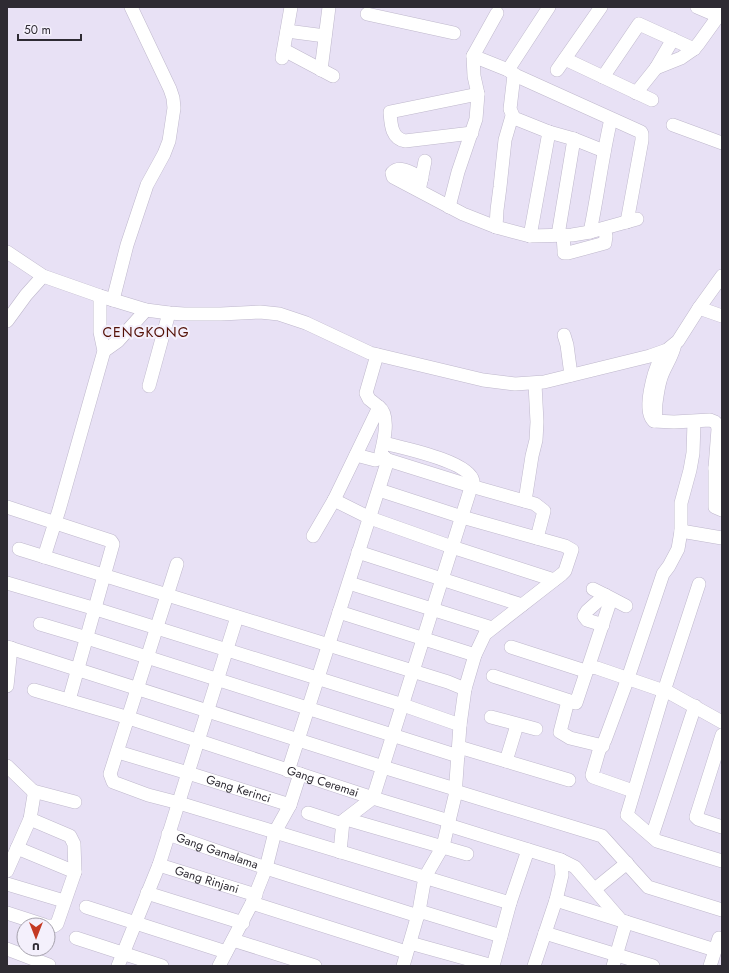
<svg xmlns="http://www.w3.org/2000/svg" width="729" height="973" viewBox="0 0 729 973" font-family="Jost,sans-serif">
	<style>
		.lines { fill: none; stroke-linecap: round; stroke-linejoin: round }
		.minor-casing { stroke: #bfb8cc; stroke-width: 14 }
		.minor { stroke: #fff; stroke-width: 13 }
		.labels { text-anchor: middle; stroke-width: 4; stroke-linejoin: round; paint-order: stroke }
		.street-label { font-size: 12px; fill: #2e2b33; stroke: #f4f0fc }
		.quarter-label { font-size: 14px; letter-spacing: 1px; fill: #541107; stroke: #f4f0fc }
	</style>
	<rect width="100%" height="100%" fill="#e8e1f5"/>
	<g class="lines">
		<g class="minor-casing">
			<g id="minor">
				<path d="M 697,7 L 718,16"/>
				<path d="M 367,14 L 454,33"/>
				<path d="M 287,31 L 325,36"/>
				<path d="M 284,50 L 333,76"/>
				<path d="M 473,56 L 508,70 L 517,76 L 641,132 L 642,134 L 642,140 L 627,222"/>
				<path d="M 282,58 L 291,7"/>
				<path d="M 565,59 L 652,100"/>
				<path d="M 656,68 L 673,39"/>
				<path d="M 321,70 L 329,7"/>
				<path d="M 508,70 L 549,7"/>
				<path d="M 557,70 L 601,7"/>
				<path d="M 514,75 L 510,109 L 514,118 L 549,132 L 574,139 L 604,151"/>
				<path d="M 603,77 L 639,24 L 694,49"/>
				<path d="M 636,93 L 656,68 L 681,58 L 694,49 L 699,43 L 722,11"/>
				<path d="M 512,116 L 505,140 L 500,187 L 497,210 L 496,227 L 530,236 L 572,235 L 590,232 L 637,219"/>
				<path d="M 673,125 L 722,143"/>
				<path d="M 472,133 L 405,141 C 391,138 391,124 390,112 L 478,94"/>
				<path d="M 422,178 C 413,174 400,164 392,173 L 393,177 L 463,214 L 496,227"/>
				<path d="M 420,186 L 425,161"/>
				<path d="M 449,207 L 458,172 L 476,119 L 478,94 L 474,76 L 473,56 L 497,13"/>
				<path d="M 590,232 C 598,194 602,157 611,119"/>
				<path d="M 558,235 L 574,139"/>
				<path d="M 563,235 L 564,250 L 564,253 L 568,253 L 605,243 L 606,236 L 604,229"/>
				<path d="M 530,236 L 549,132"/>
				<path d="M 7,252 L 43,276 L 100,296 L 146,310 L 169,313 L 184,314 L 221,314 L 260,312 L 279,314 L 306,323 L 370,353 L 483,380 L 515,384 L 544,382 L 650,356 L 667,350 L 678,341 L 699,308 L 722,276"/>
				<path d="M 113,300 L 127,245 L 147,185 L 164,154 L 169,141 L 174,108 L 173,98 L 170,89 L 131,7"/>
				<path d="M 699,308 L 722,316"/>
				<path d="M 7,321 L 26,295 L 43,276"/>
				<path d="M 564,335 L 567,345 L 571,375"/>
				<path d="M 667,350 C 665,353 662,356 660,360 C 654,371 642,412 654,421 C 657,416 655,409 656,403 C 657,396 658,388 660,381 C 663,368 672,359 675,344"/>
				<path d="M 104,351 L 118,341 L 146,310"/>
				<path d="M 377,355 L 366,393 L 369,399 L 379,407"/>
				<path d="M 149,386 L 169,313"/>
				<path d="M 654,421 L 674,422 L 710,420 L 715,422 L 717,424 L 718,429 L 715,468 L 722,470"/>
				<path d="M 356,455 L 375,460 L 384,457"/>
				<path d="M 715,468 L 715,507 L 722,510"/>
				<path d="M 379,490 L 462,517 L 565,546 L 572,550 L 565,571 L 562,574 L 485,634 L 475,655 L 465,689"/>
				<path d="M 334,500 L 370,518 L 452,547 L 554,580"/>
				<path d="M 525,501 L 532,456 L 536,440 L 537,422 L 535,384"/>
				<path d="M 7,507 L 111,541 L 113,544 L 69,700"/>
				<path d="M 681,531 L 722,538"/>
				<path d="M 313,536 L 334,500 L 379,407 C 390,415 384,441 381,453 L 383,456 L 388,460 L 471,486 L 535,504 L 544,511 L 537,538"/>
				<path d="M 19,549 L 448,682 L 465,689 L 460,725 L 455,796 L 443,846 L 425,877 L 419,911 L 403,966"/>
				<path d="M 358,552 L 522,605"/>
				<path d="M 44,557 L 59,510 L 104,351 L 100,332 L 100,296"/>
				<path d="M 177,564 L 110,774 L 113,782 L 148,795 L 179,803 L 510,903"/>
				<path d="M 7,583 L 96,609 L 403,705 L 460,725"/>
				<path d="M 349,583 L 492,628"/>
				<path d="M 699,584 L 664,691 L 627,815 L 657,841 L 722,861"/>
				<path d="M 593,589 L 605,595"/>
				<path d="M 339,612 L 475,655"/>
				<path d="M 40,624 L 87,638 L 458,756"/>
				<path d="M 603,625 L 587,620 L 584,616 L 587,611 L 605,595 L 626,606"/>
				<path d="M 7,647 L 383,767 L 455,789"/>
				<path d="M 511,647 L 582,670 L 587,670 L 591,667 L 597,668 L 670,693 L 722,722"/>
				<path d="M 588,668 L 611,599"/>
				<path d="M 493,676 L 576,703 L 587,670"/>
				<path d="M 7,686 L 11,648"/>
				<path id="s1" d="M 34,690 L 129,718 L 373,798 L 449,821"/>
				<path d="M 568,701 L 560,732 L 570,738 L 603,746"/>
				<path d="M 491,717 L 536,729"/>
				<path d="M 722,735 L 696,817 L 698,819 L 722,827"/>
				<path d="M 459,747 L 569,780"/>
				<path id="s2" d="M 118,752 L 188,773 L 290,805"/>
				<path d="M 506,761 L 517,725"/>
				<path d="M 7,766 L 33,791 L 34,795 L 30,819 L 7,871"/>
				<path d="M 288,771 L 388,460"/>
				<path d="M 33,791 L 75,802"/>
				<path d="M 455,791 L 602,836 L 648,887 L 722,910"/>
				<path d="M 633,791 L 593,777 L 592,775 L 599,751 L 605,740 L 628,678 L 663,574 L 669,566 L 678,549 L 681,531 L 681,503 L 690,470 L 693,453 L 694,422"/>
				<path d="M 308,813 L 342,824"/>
				<path d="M 30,819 L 70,836 L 74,844 L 75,872 L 57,924 L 54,926 L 48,926"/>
				<path d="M 346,819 L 467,854"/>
				<path d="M 448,825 L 561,860"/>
				<path id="s3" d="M 168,834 L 266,868 L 418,916"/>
				<path d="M 652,836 L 695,706"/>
				<path d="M 17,848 L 75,872"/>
				<path d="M 340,852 L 343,821 L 373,798 L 473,481 C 469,461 402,448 384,443"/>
				<path id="s4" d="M 159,865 L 256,895"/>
				<path d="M 7,884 L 64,901"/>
				<path d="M 595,889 L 627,863"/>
				<path d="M 147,893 L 243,923"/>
				<path d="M 556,900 L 715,950"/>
				<path d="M 252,903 L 406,952"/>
				<path d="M 86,907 L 226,952"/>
				<path d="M 419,911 L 501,936"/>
				<path d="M 7,913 L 44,925"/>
				<path d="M 545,933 L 653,966"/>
				<path d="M 76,938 L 162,966"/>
				<path d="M 233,940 L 315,966"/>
				<path d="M 410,943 L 493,966"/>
				<path d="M 7,949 L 49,965"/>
				<path d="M 118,966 L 159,865 L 237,617"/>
				<path d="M 219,966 L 252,903 L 266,868 L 275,832 L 290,805 L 300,774"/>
				<path d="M 493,966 L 510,903 L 528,850"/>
				<path d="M 534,966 L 556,900 L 562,875 L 561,860 L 575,867 L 619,918"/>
				<path d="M 613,966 L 626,922"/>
				<path d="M 710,966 L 719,938"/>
			</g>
		</g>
		<use href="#minor" class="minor"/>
	</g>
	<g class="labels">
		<g class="street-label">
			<text dy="4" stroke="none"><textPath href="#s1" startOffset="303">Gang Ceremai</textPath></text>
			<text dy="4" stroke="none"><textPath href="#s2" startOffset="126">Gang Kerinci</textPath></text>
			<text dy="4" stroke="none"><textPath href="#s3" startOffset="52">Gang Gamalama</textPath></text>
			<text dy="4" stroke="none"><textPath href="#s4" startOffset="50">Gang Rinjani</textPath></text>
		</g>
		<g class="quarter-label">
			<text x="146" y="337">CENGKONG</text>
		</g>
	</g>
	<rect width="729" height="973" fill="none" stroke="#2e2b33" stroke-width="16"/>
	<g transform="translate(36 937) rotate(180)"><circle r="19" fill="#f4f0fc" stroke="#a5a1ac"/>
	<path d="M0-3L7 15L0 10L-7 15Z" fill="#c43923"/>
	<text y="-6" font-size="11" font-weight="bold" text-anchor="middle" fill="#2e2b33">U</text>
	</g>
	<path d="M18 34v6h63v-6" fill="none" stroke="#2e2b33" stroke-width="2"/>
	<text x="24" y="34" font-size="12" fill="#2e2b33" stroke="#f4f0fc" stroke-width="3" paint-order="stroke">50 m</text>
</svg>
